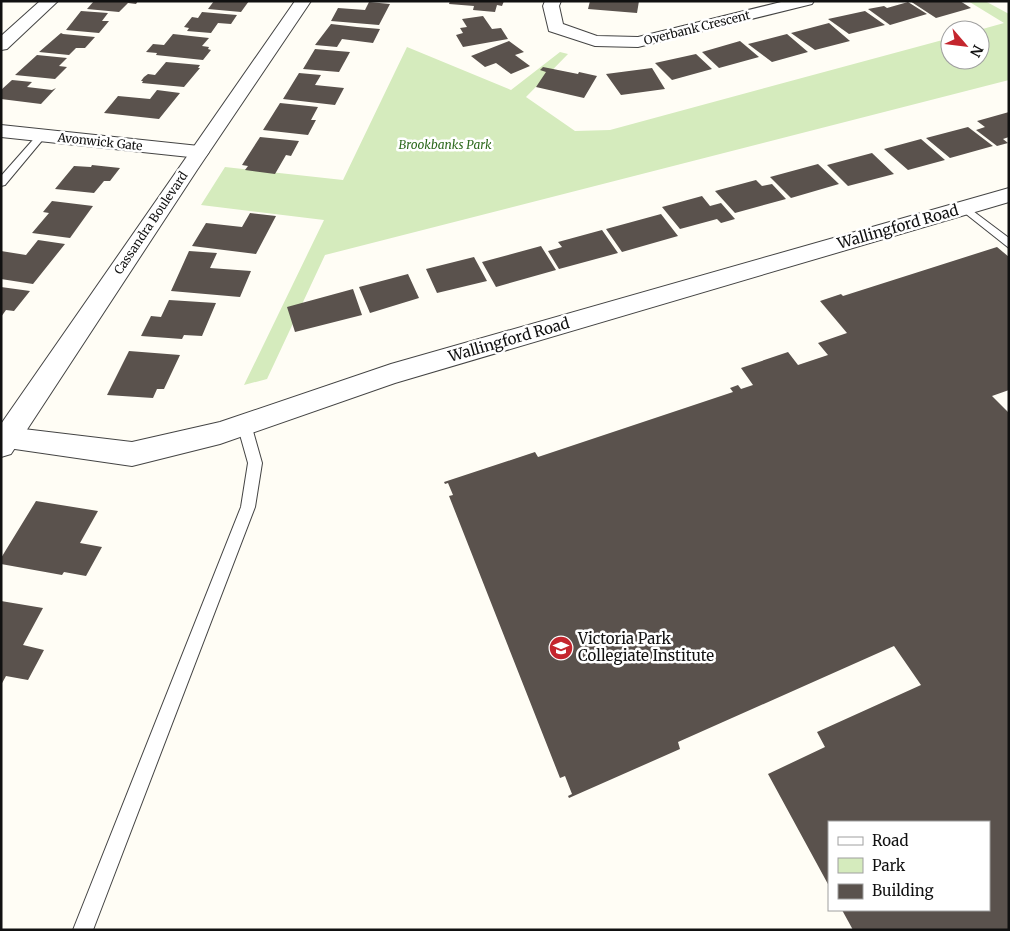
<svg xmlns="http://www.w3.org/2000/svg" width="1010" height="931" viewBox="0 0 1010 931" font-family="Merriweather,serif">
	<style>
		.green { fill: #d5ebbd }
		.building { fill: #5a524d }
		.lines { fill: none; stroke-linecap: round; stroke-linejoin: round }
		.service-casing { stroke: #444; stroke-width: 2 }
		.minor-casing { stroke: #444; stroke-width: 2 }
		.tertiary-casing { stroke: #444; stroke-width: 2 }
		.service { fill: #fff; fill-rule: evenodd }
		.minor { fill: #fff; fill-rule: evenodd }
		.tertiary { fill: #fff; fill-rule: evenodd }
		.labels { text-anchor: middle; stroke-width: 5; stroke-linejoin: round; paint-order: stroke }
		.far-street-label { font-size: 12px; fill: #111; stroke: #fff }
		.far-park-label { font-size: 12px; font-style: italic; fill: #2f6b1f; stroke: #fff }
		.street-label { font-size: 15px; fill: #111; stroke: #fff }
		.poi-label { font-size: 15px; fill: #111; stroke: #fff; text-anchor: start }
	</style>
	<rect width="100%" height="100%" fill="#fffdf5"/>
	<path class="green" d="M 968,1 L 985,1 L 1009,14 L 1009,80 L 325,255 L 267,379 L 244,385 L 324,220 L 201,205 L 225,167 L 343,180 L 407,47 L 511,90 L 560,52 L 568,54 L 526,97 L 575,131 L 610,130 L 950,38 L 950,60 L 980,60 L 979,30 L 1004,23 Z"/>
	<path class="building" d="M 94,1 L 138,1 L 136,4 L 128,3 L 119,12 L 87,9 Z
		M 214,1 L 249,1 L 241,12 L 208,9 Z
		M 450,1 L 504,1 L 502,6 L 497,5 L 495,12 L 473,10 L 474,6 L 449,4 Z
		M 590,1 L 639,1 L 637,13 L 588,9 Z
		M 910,1 L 960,1 L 971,8 L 936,18 Z
		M 369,2 L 390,4 L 379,25 L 331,21 L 338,8 L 365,10 Z
		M 908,2 L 927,14 L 890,25 L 868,9 L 884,6 L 887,8 Z
		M 81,11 L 108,13 L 102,21 L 109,21 L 99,33 L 66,30 Z
		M 865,11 L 885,25 L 849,34 L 828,19 Z
		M 202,12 L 225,14 L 237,15 L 231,24 L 218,23 L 211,33 L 187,31 L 189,28 L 184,27 L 192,17 L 198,18 Z
		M 483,16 L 492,29 L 501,28 L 508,39 L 463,47 L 456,35 L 463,33 L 460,28 L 467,27 L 462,19 Z
		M 829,23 L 850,41 L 815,50 L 791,33 Z
		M 331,24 L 357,27 L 380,29 L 373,43 L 342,39 L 337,47 L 315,45 Z
		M 61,33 L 63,34 L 95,37 L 85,48 L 76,48 L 69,55 L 39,52 Z
		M 173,34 L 209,38 L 202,46 L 209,47 L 208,49 L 211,50 L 203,60 L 156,55 L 157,53 L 146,52 L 153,44 L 164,45 Z
		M 787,34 L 808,52 L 772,62 L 748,44 Z
		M 509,41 L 524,52 L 515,55 L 530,66 L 511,74 L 496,63 L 485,67 L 471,56 Z
		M 740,41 L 759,57 L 719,68 L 702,52 Z
		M 315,49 L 350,52 L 339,72 L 303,69 Z
		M 696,54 L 712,69 L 672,80 L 655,63 Z
		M 37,55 L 67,58 L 59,66 L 67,67 L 55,79 L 15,75 Z
		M 166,62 L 200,65 L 198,68 L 200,68 L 184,87 L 142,83 L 143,81 L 141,81 L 144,77 L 148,74 L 155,75 Z
		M 543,67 L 578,74 L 579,72 L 597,76 L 584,98 L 536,87 L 546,72 L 540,70 Z
		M 652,68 L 665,89 L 621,95 L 606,74 Z
		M 299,73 L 321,75 L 315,85 L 344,88 L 335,105 L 283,99 Z
		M 12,80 L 32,82 L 27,87 L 52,90 L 56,88 L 41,104 L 1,99 L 1,90 Z
		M 157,90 L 180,93 L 159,119 L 104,113 L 118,96 L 150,99 Z
		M 280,103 L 318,107 L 311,120 L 316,120 L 308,135 L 263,130 Z
		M 1009,112 L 1009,137 L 1003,139 L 1008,143 L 997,146 L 976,130 L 985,127 L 977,121 Z
		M 968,127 L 993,146 L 950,158 L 926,138 Z
		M 260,137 L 299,141 L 291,156 L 286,155 L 275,174 L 245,170 L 248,166 L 242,165 Z
		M 921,139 L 945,160 L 908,170 L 884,149 Z
		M 872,153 L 894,174 L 848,186 L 827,165 Z
		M 818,164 L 839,184 L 791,198 L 770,177 Z
		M 92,165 L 120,168 L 110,181 L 104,181 L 94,193 L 55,189 L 74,166 L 91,167 Z
		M 756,180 L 762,186 L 772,184 L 786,199 L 735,213 L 715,191 Z
		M 702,196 L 710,206 L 721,203 L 735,219 L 721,223 L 717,219 L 680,229 L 662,207 Z
		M 52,201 L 93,206 L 70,238 L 32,233 L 49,213 L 43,212 Z
		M 250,213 L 276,216 L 256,254 L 192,246 L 206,223 L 242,227 Z
		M 661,214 L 678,236 L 622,252 L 606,229 Z
		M 602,230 L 618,253 L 559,269 L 548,251 L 562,247 L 558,242 Z
		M 38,240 L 65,244 L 33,284 L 1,279 L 1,251 L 26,255 Z
		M 541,246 L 556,270 L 496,287 L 482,262 Z
		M 997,247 L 1009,257 L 1009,390 L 992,396 L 1009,413 L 1009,930 L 853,930 L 842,910 L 989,910 L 989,822 L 829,822 L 829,886 L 768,774 L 825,747 L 817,732 L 921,685 L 894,646 L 678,742 L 680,749 L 569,798 L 568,796 L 572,794 L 565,776 L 560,778 L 449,496 L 453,495 L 448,483 L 445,484 L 444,482 L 535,452 L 538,457 L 733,392 L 730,388 L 738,385 L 741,389 L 753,385 L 741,368 L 788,352 L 798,365 L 828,355 L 818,343 L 847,333 L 820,301 L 841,294 L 843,296 Z
		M 189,251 L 217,253 L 210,268 L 251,271 L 240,297 L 171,291 Z
		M 474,257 L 487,281 L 437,293 L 426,269 Z
		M 408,274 L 419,298 L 370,313 L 359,287 Z
		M 1,287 L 30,291 L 14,311 L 6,310 L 1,317 Z
		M 353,289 L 362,315 L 295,332 L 287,307 Z
		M 169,300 L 216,303 L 202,336 L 184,335 L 182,339 L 141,336 L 151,316 L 161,317 Z
		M 129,351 L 180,355 L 164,389 L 157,389 L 153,398 L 107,395 Z
		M 36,501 L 98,511 L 80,543 L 102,547 L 86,576 L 64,572 L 62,575 L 1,564 L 1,558 Z
		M 1,601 L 43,608 L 23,645 L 44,650 L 28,680 L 6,676 L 1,685 Z"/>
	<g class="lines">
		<g class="service-casing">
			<path id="service" d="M 42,132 L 45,133 L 45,137 L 5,185 L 1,186 L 1,176 L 39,133 Z
				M 965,205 L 1009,238 L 1009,248 L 961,210 L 960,208 Z
				M 244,419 L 249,420 L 251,424 L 262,463 L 255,507 L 93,930 L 73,930 L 241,507 L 248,463 L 237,424 L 239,420 Z"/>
		</g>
		<g class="minor-casing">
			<path id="minor" d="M 40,1 L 58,1 L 7,49 L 1,50 L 1,36 Z
				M 545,1 L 561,1 L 559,6 L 563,24 L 597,36 L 638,37 L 785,1 L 814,1 L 812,4 L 638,47 L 595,46 L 549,31 L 543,6 Z
				M 1,125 L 199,146 L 206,148 L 209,152 L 206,156 L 199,158 L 1,137 Z
				M 1009,188 L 1009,202 L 395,383 L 220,444 L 132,466 L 1,447 L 1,429 L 7,427 L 132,442 L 220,422 L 391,364 Z"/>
		</g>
		<g class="tertiary-casing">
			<path id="tertiary" d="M 295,1 L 311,1 L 197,170 L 11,454 L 1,457 L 1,424 Z"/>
		</g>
		<use href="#service" class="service"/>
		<use href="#minor" class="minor"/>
		<use href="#tertiary" class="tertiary"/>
	</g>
	<defs>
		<g id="school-disc" transform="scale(1.25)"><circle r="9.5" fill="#c4262e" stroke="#fff"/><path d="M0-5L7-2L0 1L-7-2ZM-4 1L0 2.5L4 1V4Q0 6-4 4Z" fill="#fff"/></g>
	</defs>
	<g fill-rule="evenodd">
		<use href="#school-disc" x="561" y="648"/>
	</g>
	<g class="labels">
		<g class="far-street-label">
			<text transform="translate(697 28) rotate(-14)" y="4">Overbank Crescent</text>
			<text transform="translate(100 142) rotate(6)" y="4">Avonwick Gate</text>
			<text transform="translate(151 223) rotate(-56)" y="4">Cassandra Boulevard</text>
		</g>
		<g class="far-park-label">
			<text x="445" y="149">Brookbanks Park</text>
		</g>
		<g class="street-label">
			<text transform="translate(898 227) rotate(-16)" y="5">Wallingford Road</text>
			<text transform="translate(509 340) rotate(-16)" y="5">Wallingford Road</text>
		</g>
		<g class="poi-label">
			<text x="578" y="644">Victoria Park<tspan x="578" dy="17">Collegiate Institute</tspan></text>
		</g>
	</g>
	<rect width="1010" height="931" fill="none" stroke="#111111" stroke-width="5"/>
	<rect x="828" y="821" width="162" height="90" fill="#ffffff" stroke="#a0a0a0"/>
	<rect x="838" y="837" width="25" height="8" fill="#ffffff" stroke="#a0a0a0"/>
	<text x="872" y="846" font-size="15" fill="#111111">Road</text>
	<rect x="838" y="858" width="25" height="15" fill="#d5ebbd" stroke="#a0a0a0"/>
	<text x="872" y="871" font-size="15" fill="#111111">Park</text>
	<rect x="838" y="884" width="25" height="15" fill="#5a524d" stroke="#a0a0a0"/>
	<text x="872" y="896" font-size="15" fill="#111111">Building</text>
	<g transform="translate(965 45) rotate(118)"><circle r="24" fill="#ffffff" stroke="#a0a0a0"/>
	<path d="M0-4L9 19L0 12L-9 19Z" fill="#c4262e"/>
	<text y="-8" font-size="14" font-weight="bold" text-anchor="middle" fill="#111111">N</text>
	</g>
</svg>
